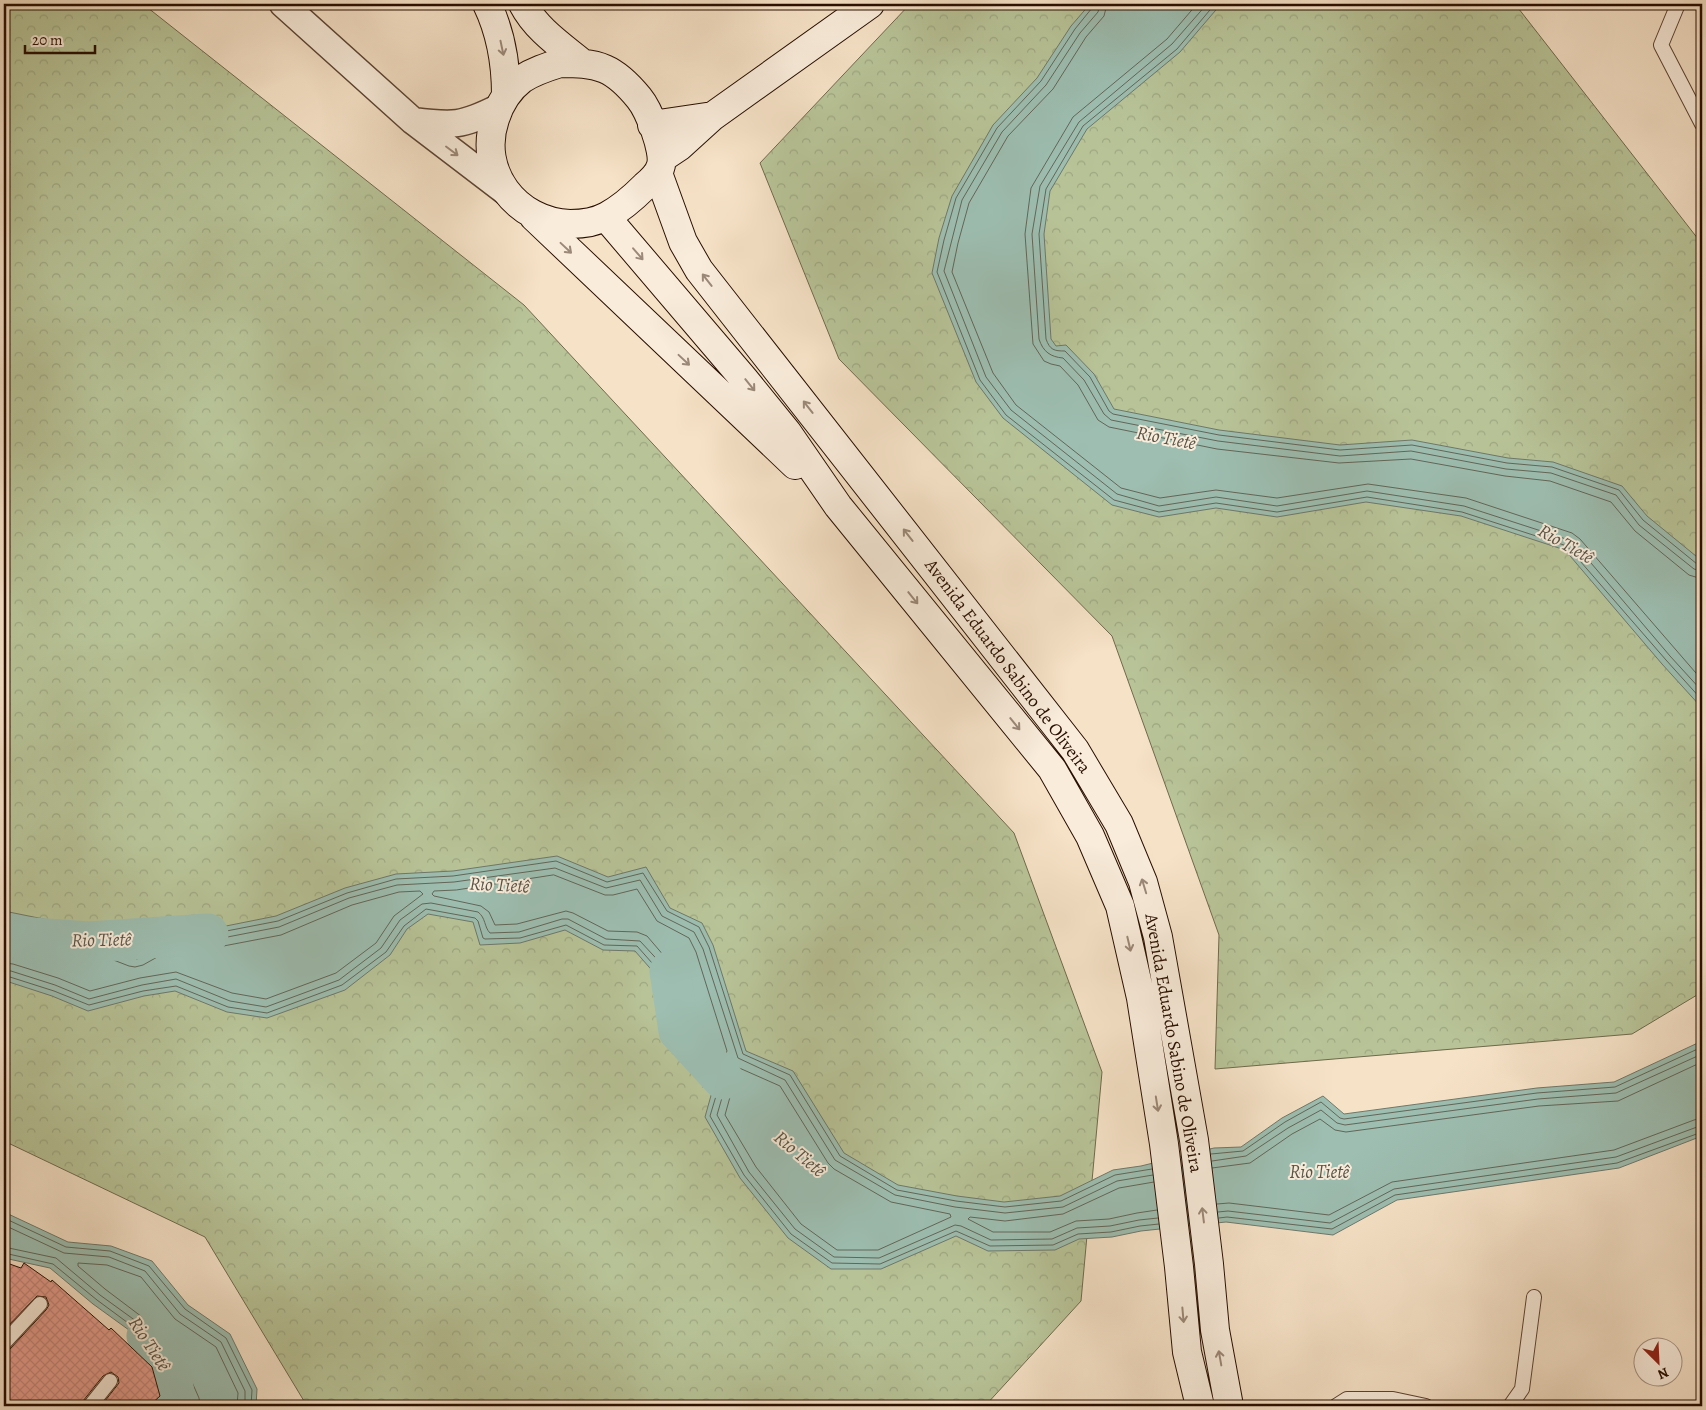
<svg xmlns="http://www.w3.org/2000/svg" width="1706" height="1410" viewBox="0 0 1706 1410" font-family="Alegreya,serif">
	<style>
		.forest { fill: url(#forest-crowns); stroke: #70694c }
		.water { fill: #9dbeb1; stroke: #6e786a }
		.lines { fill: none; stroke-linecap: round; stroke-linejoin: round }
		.shore { stroke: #626658; stroke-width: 1 }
		.river { stroke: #9dbeb1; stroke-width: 41 }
		.building { fill: url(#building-cross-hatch); stroke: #280e00 }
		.lane-casing { stroke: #5c4332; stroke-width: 16 }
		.street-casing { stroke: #5c4332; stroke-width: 29 }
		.secondary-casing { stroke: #280e00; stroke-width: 30 }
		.lane { stroke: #f9ecdb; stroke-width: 14 }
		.street { stroke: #f9ecdb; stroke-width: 26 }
		.secondary { stroke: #f9ecdb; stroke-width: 28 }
		.oneway { stroke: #9b8878 }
		.labels { text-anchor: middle; stroke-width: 4; stroke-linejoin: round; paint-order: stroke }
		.street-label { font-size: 18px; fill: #280e00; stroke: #f9ecdb }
		.water-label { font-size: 19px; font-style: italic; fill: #575447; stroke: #f9ecdb }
	</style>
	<defs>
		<pattern id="forest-crowns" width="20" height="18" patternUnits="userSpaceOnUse" patternTransform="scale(1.25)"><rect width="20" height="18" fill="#b8c498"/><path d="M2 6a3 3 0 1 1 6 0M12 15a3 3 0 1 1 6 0" fill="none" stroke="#9ea781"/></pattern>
		<pattern id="building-cross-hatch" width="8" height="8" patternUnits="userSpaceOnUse" patternTransform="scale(1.25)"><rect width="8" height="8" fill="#e59d8e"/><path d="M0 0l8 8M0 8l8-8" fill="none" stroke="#c48679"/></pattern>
	</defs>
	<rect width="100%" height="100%" fill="#f6e2c7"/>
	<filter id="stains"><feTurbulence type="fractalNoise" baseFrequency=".004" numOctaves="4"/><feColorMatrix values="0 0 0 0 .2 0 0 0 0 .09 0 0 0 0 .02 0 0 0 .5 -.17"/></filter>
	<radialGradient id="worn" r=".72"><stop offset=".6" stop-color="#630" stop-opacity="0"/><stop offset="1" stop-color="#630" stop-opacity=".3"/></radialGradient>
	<path class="forest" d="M 4,4 L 143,4 L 524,305 L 1014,833 L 1102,1072 L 1081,1301 L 985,1406 L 307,1406 L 205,1237 L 4,1141 Z
		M 910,4 L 1515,4 L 1702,244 L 1702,992 L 1632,1034 L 1215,1069 L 1219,935 L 1112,636 L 839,359 L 760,163 Z"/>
	<path class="water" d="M 1090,4 L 1221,4 L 1180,52 L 1087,129 L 1050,191 L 1044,234 L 1051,339 L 1056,346 L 1066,345 L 1094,374 L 1114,409 L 1219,430 L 1340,445 L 1412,440 L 1508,458 L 1553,462 L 1622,486 L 1647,516 L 1702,561 L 1702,708 L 1662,664 L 1565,550 L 1461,516 L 1366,502 L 1277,517 L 1216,508 L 1159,517 L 1112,505 L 1003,418 L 976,382 L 932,273 L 939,238 L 952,196 L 993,125 L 1037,78 L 1071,26 Z
		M 557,856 L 608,877 L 646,867 L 670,908 L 702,923 L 713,945 L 746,1051 L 793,1071 L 844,1153 L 898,1185 L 957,1196 L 1004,1202 L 1060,1196 L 1113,1170 L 1141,1166 L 1214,1148 L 1241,1147 L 1282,1118 L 1323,1096 L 1344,1114 L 1537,1088 L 1614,1082 L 1702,1041 L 1702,1136 L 1619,1168 L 1397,1200 L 1333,1235 L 1226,1222 L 1141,1231 L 1112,1237 L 1079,1239 L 1055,1250 L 988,1251 L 956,1236 L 881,1269 L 831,1269 L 788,1238 L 740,1178 L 705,1117 L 717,1074 L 694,1051 L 664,1006 L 656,975 L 635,951 L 603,950 L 565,930 L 520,943 L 480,945 L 473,922 L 428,914 L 407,929 L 390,955 L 345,990 L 267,1018 L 227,1012 L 175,991 L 144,996 L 88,1011 L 52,996 L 9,982 L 4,982 L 4,911 L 78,926 L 136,948 L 162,932 L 211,929 L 276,916 L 345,888 L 396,874 L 453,871 Z
		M 4,1212 L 68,1242 L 111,1246 L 152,1261 L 188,1305 L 230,1334 L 257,1389 L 256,1406 L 182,1406 L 172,1383 L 140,1338 L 93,1304 L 50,1268 L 4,1258 Z"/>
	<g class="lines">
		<path class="shore" d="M 1093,4 L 1092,8 L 1075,29 L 1041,81 L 997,128 L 956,198 L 944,240 L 937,272 L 980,380 L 1006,415 L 1114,500 L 1159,512 L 1216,503 L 1277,512 L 1367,497 L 1462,512 L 1567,546 L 1666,660 L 1702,700
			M 1100,4 L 1098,12 L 1080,33 L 1046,85 L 1002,132 L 962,200 L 944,271 L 986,377 L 1011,410 L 1117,494 L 1159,506 L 1216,497 L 1277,506 L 1367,491 L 1464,506 L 1569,540 L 1574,543 L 1670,656 L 1702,691
			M 1107,4 L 1104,16 L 1086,37 L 1053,89 L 1008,136 L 969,203 L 958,243 L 952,272 L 993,373 L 1016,405 L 1121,488 L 1160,498 L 1216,490 L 1277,498 L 1368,484 L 1466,498 L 1572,533 L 1580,539 L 1702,680
			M 1197,4 L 1167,39 L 1073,117 L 1031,188 L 1025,234 L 1033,344 L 1044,361 L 1051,364 L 1060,366 L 1078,385 L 1098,420 L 1109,427 L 1217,449 L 1339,463 L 1411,459 L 1505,476 L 1550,481 L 1611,502 L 1635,531 L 1689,575 L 1702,579
			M 1207,4 L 1172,44 L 1079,122 L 1040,186 L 1032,234 L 1039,339 C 1043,352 1051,357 1063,358 L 1084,380 L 1104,414 L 1111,420 L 1218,441 L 1340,456 L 1411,451 L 1506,469 L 1551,473 L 1616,495 L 1639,525 L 1694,569 L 1702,571
			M 1215,4 L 1177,49 L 1083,126 L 1046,189 L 1039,234 L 1046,339 C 1050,350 1054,351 1065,351 L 1090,377 L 1109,411 L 1113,414 L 1219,435 L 1340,450 L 1412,445 L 1507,463 L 1552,467 L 1619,490 L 1643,520 L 1697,564 L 1702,565
			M 554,875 L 605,895 L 613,895 L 637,889 L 657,921 L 689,938 L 696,952 L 727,1051 L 726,1053 L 723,1053 L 709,1039 L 681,999 L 671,964 L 647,936 L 637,932 L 608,931 L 573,913 L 566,911 L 517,924 L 495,925 L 489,912 L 481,906 L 434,896 L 432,894 L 434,891 L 456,890 Z
			M 4,916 L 76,931 L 136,953 L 164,937 L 211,934 L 278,921 L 347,893 L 396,879 L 453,876 L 556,861 L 607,882 L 643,873 L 667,911 L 699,927 L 709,947 L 743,1054 L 790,1075 L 840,1156 L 897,1190 L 956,1201 L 1005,1207 L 1061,1201 L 1115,1175 L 1152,1169
			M 4,922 L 74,937 L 137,959 L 166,943 L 212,940 L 279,927 L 349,898 L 397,885 L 454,882 L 555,868 L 606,888 L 640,880 L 662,916 L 694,932 L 703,949 L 738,1058 L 785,1080 L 835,1160 L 895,1195 L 955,1207 L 1005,1213 L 1063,1207 L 1117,1181 L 1153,1175
			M 4,930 L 72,944 L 129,966 L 135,967 L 143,965 L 168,951 L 213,948 L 281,935 L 352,905 L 399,892 L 420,891 L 423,894 L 394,916 L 376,943 L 336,973 L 266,999 L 232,993 L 176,972 L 140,978 L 90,991 L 58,978 L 13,964 L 4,963
			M 4,971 L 11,971 L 55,985 L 89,999 L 142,985 L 176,979 L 230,1001 L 266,1007 L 339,980 L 381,948 L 400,920 L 422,904 L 431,903 L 478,912 C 486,918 484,927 490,933 L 519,932 L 562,919 L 568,919 L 606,939 L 640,941 L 666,969 L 674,1002 L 703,1044 L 727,1069 L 728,1077 L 717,1115 L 749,1172 L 795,1229 L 834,1257 L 879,1258 L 955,1225 L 961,1226 L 991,1240 L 1052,1239 L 1077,1228 L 1110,1226 L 1139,1220 L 1158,1218
			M 4,977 L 10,977 L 54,991 L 89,1005 L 143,991 L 176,986 L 228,1007 L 267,1013 L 342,985 L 386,952 L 404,926 L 426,909 L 475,918 L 478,921 L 483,938 L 485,939 L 520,938 L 566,925 L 604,945 L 637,946 L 660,972 L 669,1004 L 698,1048 L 721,1072 L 722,1076 L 710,1116 L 744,1175 L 791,1234 L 832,1263 L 880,1264 L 956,1231 L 990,1246 L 1053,1245 L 1078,1234 L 1111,1232 L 1140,1226 L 1159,1224
			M 737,1067 L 780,1086 L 828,1163 L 834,1169 L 891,1202 L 950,1214 L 951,1217 L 878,1250 L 837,1250 L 801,1224 L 756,1167 L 725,1115 L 735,1079 L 735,1069 Z
			M 1211,1154 L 1243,1151 L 1285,1122 L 1321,1102 L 1340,1118 L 1344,1119 L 1537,1093 L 1615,1087 L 1702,1047
			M 1212,1161 L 1246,1156 L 1288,1128 L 1321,1110 L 1337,1123 L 1345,1125 L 1538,1099 L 1616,1093 L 1702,1054
			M 1212,1168 L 1250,1163 L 1292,1134 L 1320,1119 L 1335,1130 L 1346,1132 L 1539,1106 L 1618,1101 L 1702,1062
			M 1154,1182 L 1119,1188 L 1063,1214 L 1005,1221 L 970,1217 L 968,1219 L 993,1232 L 1050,1232 L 1076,1221 L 1109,1219 L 1137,1213 L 1157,1210
			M 1217,1204 L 1229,1203 L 1329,1215 L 1392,1182 L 1614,1150 L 1694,1120 L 1702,1118
			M 1218,1212 L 1228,1211 L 1330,1223 L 1394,1189 L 1616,1157 L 1697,1127 L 1702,1126
			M 4,1218 L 66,1247 L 110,1251 L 149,1266 L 185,1309 L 226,1338 L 252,1390 L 251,1406
			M 1219,1218 L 1227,1217 L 1332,1229 L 1395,1195 L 1617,1163 L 1702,1132
			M 4,1225 L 64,1253 L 109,1257 L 145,1271 L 180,1314 L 221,1342 L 245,1391 L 245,1406
			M 4,1247 L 56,1258 L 100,1295 L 147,1329 L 182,1377 L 192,1401 L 192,1406
			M 4,1253 L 53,1264 L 97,1300 L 143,1334 L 176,1380 L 186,1406
			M 200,1406 L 199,1398 L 188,1373 L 154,1326 L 105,1289 L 78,1266 L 78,1263 L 107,1265 L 141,1277 L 175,1319 L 216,1347 L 238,1393 L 237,1406"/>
		<path class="river" d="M 4,936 L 89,942 L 208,934
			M 670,971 L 679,1031 L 723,1079
			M 147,1336 L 170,1368 L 176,1406"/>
	</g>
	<path class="building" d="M 4,1262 L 21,1268 L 24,1263 L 51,1282 L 52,1280 L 109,1330 L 111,1328 L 152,1367 L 160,1396 L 149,1406 L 101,1406 L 119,1383 L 118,1377 L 111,1372 L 103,1376 L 83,1401 L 81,1406 L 4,1406 L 4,1352 L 10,1349 L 46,1310 L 49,1305 L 46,1297 L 37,1296 L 4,1330 Z"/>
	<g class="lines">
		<g class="lane-casing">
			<path id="lane" d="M 1678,4 L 1661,45 L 1702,124
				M 4,1343 L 40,1304
				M 90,1406 L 110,1381
				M 1336,1406 L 1347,1399 L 1393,1399 L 1426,1406
				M 1510,1406 L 1522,1389 L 1534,1297"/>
		</g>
		<g class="street-casing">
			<path id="street" d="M 283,4 L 413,121 L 506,192
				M 413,121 C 453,126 462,126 498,108"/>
		</g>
		<g class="secondary-casing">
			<path id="secondary" d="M 487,4 C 501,33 506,62 506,95
				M 523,4 C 536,29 560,45 582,63
				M 560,63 C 576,63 591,63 605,69 C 619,75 630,87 639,98 C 649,110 665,151 661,165 C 659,174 652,180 645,186 C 634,197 620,209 607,216 C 596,222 582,224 570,224 C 516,222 477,171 495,119 C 500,103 509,89 522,79 C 534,71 547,67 560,63 Z
				M 652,125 L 713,116
				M 662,158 L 680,146 L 713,116 L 870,4
				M 658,173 L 683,242 L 699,270 L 1075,750 L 1119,824 L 1143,882 L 1158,937 L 1194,1140 L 1209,1264 L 1215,1330 L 1229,1406
				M 534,217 L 795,465
				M 606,217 L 744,379 L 787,432 L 838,506 L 1052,769 L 1090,836 L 1120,906 L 1141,998 L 1164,1144 L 1179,1267 L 1187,1352 L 1200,1406"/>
		</g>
		<use href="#lane" class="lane"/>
		<use href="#street" class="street"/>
		<use href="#secondary" class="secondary"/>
	</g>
	<defs><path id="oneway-shaft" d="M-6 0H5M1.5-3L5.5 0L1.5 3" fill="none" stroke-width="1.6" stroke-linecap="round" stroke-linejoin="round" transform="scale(1.25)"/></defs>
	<g class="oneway">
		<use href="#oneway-shaft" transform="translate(502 48) rotate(78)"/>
		<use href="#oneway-shaft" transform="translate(452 151) rotate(37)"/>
		<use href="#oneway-shaft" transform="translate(566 248) rotate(43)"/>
		<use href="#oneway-shaft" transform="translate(638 254) rotate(49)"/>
		<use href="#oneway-shaft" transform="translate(707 280) rotate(-128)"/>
		<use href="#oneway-shaft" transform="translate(684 360) rotate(43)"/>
		<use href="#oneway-shaft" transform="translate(750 385) rotate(51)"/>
		<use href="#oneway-shaft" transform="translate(808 407) rotate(-128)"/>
		<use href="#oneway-shaft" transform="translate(908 535) rotate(-128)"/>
		<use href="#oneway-shaft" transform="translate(913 598) rotate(51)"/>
		<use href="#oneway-shaft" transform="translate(1015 724) rotate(51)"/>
		<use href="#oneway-shaft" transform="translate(1144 886) rotate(-107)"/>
		<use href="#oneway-shaft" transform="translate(1129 944) rotate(77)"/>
		<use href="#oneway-shaft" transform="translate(1157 1104) rotate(81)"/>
		<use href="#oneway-shaft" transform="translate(1203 1215) rotate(-97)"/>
		<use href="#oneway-shaft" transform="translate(1183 1315) rotate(85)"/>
		<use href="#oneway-shaft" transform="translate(1220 1358) rotate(-100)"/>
	</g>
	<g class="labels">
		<g class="street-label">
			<text transform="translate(1008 666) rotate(53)" y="6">Avenida Eduardo Sabino de Oliveira</text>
			<text transform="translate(1174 1043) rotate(80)" y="6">Avenida Eduardo Sabino de Oliveira</text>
		</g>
		<g class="water-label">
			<text transform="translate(1166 437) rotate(11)" y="7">Rio Tietê</text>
			<text transform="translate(1566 543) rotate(30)" y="7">Rio Tietê</text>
			<text transform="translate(499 884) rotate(3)" y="7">Rio Tietê</text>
			<text transform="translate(101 939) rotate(-1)" y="7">Rio Tietê</text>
			<text transform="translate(800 1153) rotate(40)" y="7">Rio Tietê</text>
			<text x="1319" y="1178">Rio Tietê</text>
			<text transform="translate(150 1343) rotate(57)" y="7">Rio Tietê</text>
		</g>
	</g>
	<rect width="1706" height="1410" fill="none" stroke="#f6e2c7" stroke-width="20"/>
	<rect x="5" y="5" width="1696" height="1400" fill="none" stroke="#280e00" stroke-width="2.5"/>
	<rect x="10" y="10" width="1686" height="1390" fill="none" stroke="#280e00"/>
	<g transform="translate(1658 1362) rotate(156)"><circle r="24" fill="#f9ecdb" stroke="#a59383"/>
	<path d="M0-4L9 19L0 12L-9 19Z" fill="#8f2418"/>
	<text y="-8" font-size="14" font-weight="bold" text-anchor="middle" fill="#280e00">N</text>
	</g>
	<path d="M25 45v8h70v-8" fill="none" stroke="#280e00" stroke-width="2.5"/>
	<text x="32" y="45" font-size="15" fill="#280e00" stroke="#f9ecdb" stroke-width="4" paint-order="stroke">20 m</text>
	<rect width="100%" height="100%" filter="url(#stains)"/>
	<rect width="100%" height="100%" fill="url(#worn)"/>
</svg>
